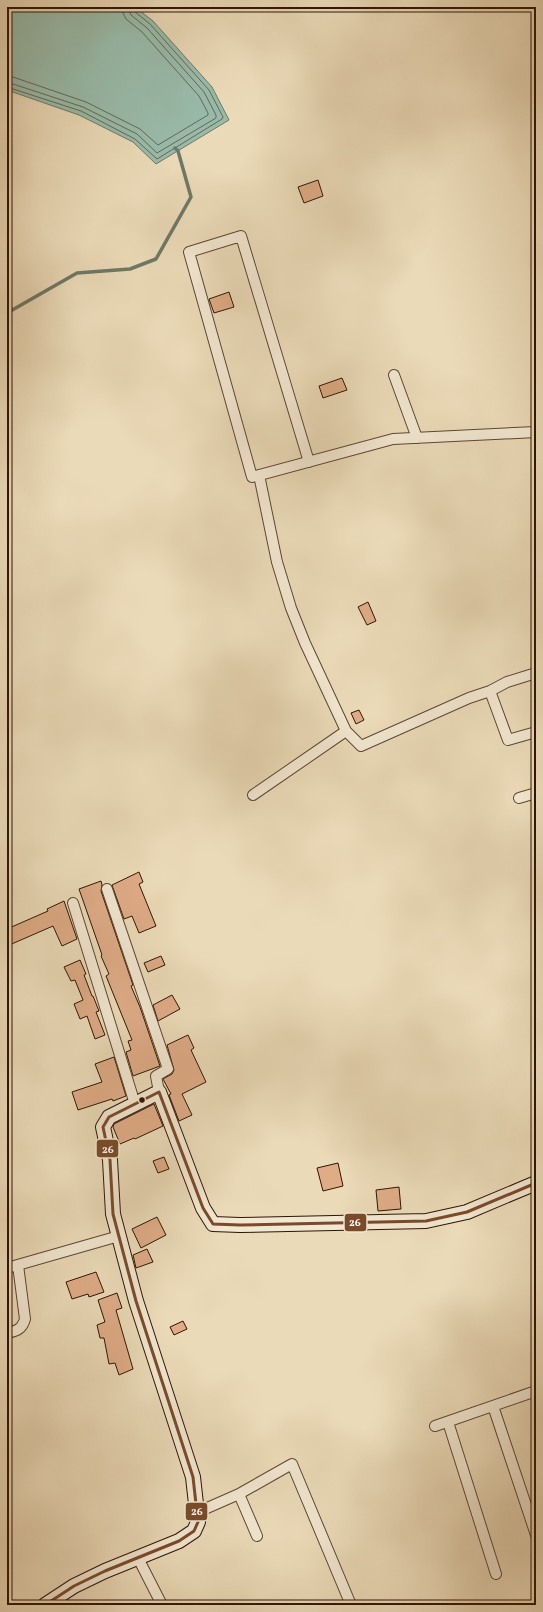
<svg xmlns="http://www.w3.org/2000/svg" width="543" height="1612" viewBox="0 0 543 1612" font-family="Vollkorn,serif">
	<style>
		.water { fill: #9ba; stroke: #6e7967 }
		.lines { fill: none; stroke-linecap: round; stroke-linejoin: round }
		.shore { stroke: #646856; stroke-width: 1 }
		.stream { stroke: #6e7967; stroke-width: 3.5 }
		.building { fill: #dfac87; stroke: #2e1503 }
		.street-casing { stroke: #5d4630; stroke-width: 12 }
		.secondary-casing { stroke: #2e1503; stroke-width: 16 }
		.street { stroke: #f2e7d1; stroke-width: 10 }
		.secondary { stroke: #f2e7d1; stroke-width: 14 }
		.bus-1-casing { stroke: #f2e7d1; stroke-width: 6 }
		.bus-1 { stroke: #7a4b2a; stroke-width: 3 }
		.bus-dot { fill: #2e1503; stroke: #f2e7d1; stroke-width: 1.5 }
		.line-badge { stroke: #f2e7d1; stroke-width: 1.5 }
		.badge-label { font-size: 11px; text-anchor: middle; font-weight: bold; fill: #fff }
	</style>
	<rect width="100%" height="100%" fill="#ebdab8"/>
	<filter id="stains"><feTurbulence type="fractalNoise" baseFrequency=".005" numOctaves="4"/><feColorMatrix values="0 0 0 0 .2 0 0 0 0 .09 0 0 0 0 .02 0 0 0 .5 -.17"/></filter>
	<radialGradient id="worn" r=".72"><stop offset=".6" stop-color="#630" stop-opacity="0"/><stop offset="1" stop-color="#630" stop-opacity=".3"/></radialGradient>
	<path class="water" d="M 7,7 L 135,7 L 153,21 L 212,87 L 229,120 L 156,164 L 133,142 L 79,115 L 7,90 Z"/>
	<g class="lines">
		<path class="shore" d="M 7,76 L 13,77 L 86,102 L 140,129 L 158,145 L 208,115 L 208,113 L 199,96 L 142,32 L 126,19 L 123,13 L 122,7
			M 7,82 L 83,107 L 137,134 L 157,153 L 216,118 L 216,115 L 204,92 L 147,28 L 131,15 L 128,7
			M 7,87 L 81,111 L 135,139 L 157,159 L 222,119 L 223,117 L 209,90 L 150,24 L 134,11 L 133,7"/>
		<path class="stream" d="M 7,313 L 77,273 L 130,269 L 156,259 L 191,197 L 178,151 L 175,148"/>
	</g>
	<path class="building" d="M 318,180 L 323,196 L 304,203 L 298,187 Z
		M 229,292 L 234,307 L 214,313 L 209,299 Z
		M 342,378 L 347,390 L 323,398 L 319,386 Z
		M 368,602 L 376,621 L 367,625 L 358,607 Z
		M 359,710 L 364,720 L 356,724 L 351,713 Z
		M 139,872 L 143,882 L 139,884 L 156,926 L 139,933 L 132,916 L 124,919 L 112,885 Z
		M 101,881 L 102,885 L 101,891 L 133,985 L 131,986 L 140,1007 L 160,1066 L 133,1076 L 126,1052 L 131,1050 L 128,1041 L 132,1040 L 106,976 L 109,974 L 101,956 L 102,955 L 101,952 L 79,889 Z
		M 64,901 L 77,939 L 62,946 L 53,926 L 7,946 L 7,929 L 48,911 L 47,909 Z
		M 161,956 L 165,965 L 148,972 L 144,963 Z
		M 80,960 L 86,974 L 84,975 L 92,996 L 93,996 L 99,1011 L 96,1012 L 105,1035 L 95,1039 L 87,1016 L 80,1019 L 74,1004 L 83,1000 L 75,980 L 71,981 L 64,967 Z
		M 172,995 L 180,1009 L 158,1021 L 153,1005 Z
		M 188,1035 L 194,1048 L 191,1050 L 206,1082 L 182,1094 L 192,1115 L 179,1121 L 169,1095 L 171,1094 L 163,1079 L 172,1074 L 174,1070 L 167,1045 Z
		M 114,1057 L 126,1096 L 113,1101 L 112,1099 L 78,1110 L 72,1092 L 102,1082 L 95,1064 Z
		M 154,1104 L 163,1126 L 135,1139 L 134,1138 L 120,1144 L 113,1127 L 114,1124 Z
		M 164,1157 L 169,1169 L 158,1173 L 153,1161 Z
		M 338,1163 L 343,1186 L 323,1191 L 317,1168 Z
		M 399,1187 L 401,1209 L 378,1211 L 376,1190 Z
		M 157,1217 L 166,1235 L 141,1248 L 132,1229 Z
		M 147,1249 L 153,1262 L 136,1268 L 133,1255 Z
		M 96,1272 L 104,1292 L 89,1297 L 88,1294 L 72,1299 L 66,1282 Z
		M 117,1293 L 122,1308 L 116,1310 L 133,1369 L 119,1375 L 115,1363 L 109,1364 L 104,1338 L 100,1338 L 97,1325 L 105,1322 L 98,1300 Z
		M 183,1321 L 187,1329 L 174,1335 L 170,1327 Z"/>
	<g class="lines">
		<g class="street-casing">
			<path id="street" d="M 394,375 L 417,438
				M 309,462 L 241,236 L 189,252 L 252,477 L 393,439 L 536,432
				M 259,475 L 277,562 L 291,608 L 305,643 L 346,731 L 361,746 L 469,698 L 490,691 L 507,682 L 536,673
				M 490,691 L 508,740 L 536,732
				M 253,795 L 346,731
				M 519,798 L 536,793
				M 107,889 L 168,1069 L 156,1076 L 159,1092
				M 73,903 L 135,1104
				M 7,1268 L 119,1236
				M 7,1333 C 17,1331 22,1329 25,1319 L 18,1265
				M 493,1406 L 536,1535
				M 448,1422 L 496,1574
				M 435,1426 L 536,1391
				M 239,1494 L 257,1536
				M 198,1512 L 239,1494 L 292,1464 L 351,1605
				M 138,1558 L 162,1605"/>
		</g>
		<g class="secondary-casing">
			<path id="secondary" d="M 45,1605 L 74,1586 L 105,1571 L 179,1541 L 194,1531 L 198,1522 L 193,1477 L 136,1301 L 113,1214 L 110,1160 L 103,1127 L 109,1117 L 159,1092 L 203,1208 L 213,1224 L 240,1225 L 426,1221 L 467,1212 L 536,1183"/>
		</g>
		<use href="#street" class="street"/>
		<use href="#secondary" class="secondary"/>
		<g class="bus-1-casing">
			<path id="bus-1" d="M 45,1605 L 74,1586 L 105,1571 L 179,1541 L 194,1531 L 198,1522 L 193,1477 L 136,1301 L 113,1214 L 110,1160 L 103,1127 L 109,1117 L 159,1092 L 203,1208 L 213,1224 L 240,1225 L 426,1221 L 467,1212 L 536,1183"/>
		</g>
		<use href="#bus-1" class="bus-1"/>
	</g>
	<circle class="bus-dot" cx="142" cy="1100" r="3.5"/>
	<g class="line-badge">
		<rect x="96" y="1139" width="23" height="19" rx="4" fill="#7a4b2a"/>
		<rect x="344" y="1213" width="23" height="19" rx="4" fill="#7a4b2a"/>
		<rect x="185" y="1502" width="23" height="19" rx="4" fill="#7a4b2a"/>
	</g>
	<g class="badge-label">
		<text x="108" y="1153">26</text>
		<text x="355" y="1226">26</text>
		<text x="197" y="1515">26</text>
	</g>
	<rect width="543" height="1612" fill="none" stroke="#ebdab8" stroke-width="24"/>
	<rect x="8" y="8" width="527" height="1596" fill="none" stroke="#2e1503" stroke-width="2"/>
	<rect x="12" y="12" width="519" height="1588" fill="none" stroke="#2e1503"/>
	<rect width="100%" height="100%" filter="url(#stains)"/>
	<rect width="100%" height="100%" fill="url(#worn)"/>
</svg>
